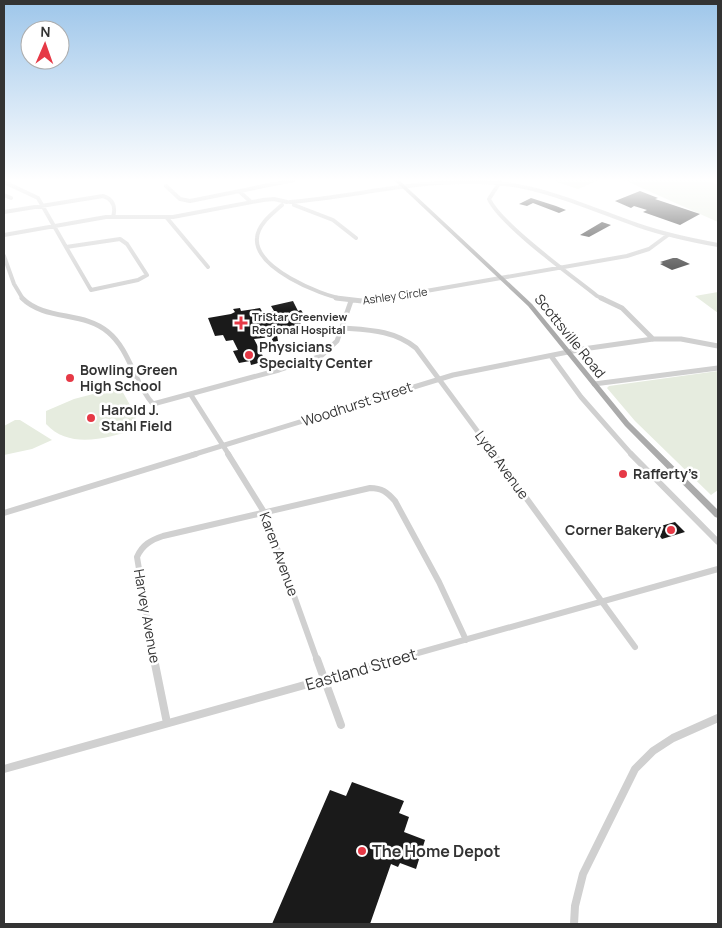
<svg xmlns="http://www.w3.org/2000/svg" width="722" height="928" viewBox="0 0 722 928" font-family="Manrope,sans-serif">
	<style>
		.green { fill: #e6ecdf }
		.building { fill: #1a1a1a }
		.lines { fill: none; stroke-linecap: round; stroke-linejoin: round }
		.minor-far3 { stroke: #d0d0d0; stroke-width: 4 }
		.minor-far2 { stroke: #d0d0d0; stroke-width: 5 }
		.minor-far1 { stroke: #d0d0d0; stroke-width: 6 }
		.minor { stroke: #d0d0d0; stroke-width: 8 }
		.major { fill: #ababab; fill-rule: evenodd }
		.poi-dot { fill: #e63946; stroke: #fff; stroke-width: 2 }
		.labels { text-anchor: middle; stroke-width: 5; stroke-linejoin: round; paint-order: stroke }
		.far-street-label { font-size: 11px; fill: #333; stroke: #fff }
		.far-poi-label { font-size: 11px; font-weight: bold; fill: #333; stroke: #fff; text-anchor: start }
		.street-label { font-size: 14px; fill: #333; stroke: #fff }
		.poi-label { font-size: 14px; font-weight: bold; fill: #333; stroke: #fff; text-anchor: start }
		.near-street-label { font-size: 16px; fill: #333; stroke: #fff }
		.near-poi-label { font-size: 16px; font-weight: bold; fill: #333; stroke: #fff; text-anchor: start }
	</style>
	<rect width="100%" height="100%" fill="#fff"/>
	<path class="green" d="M 555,180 L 599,180 L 578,189 L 553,181 Z
		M 624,180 L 707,180 L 718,185 L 718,222 Z
		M 718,292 L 718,313 L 695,296 Z
		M 718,371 L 718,490 L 711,495 L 635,421 L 607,388 L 609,386 Z
		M 116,388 L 121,389 L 130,405 L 134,407 L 137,429 C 107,438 70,450 46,424 L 46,411 L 74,399 Z
		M 15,420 L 20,420 L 52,440 L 32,449 L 4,455 L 4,426 Z"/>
	<path class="building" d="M 640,191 L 658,198 L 655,199 L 700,214 L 680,225 L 643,212 L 647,210 L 634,206 L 631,208 L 615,201 Z
		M 531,198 L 556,206 L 566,210 L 559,213 L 533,203 L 527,206 L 519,204 Z
		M 602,222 L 611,225 L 589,237 L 580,235 Z
		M 673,258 L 677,258 L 690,264 L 672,270 L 660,264 L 663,263 L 660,262 Z
		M 293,301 L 298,311 L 301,310 L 305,316 L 297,318 L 301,324 L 298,325 L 301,331 L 277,335 L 278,341 L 273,342 L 271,337 L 254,339 L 265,360 L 261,360 L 262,362 L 251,365 L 250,361 L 239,363 L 233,351 L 238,350 L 233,340 L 226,341 L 223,335 L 215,336 L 208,318 L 231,314 L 235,312 L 233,309 L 240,308 L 241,311 L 260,308 L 263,313 L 274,311 L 271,306 Z
		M 675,522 L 685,532 L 662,539 L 658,534 L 662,533 L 657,527 Z
		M 352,782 L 404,801 L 399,813 L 409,817 L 404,832 L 425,840 L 416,869 L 400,863 L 398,867 L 391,864 L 370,924 L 272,924 L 330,790 L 346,796 Z"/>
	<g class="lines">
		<path class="minor-far3" d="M 4,182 L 38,198 L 66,247
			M 500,182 L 489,199 C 500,224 572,276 597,296 L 604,299
			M 166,186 L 180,199 L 190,201 L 294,180
			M 240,192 L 251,202
			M 4,195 L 11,198
			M 290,202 C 362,196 433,175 506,184 C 551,190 594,210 637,225 C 663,234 690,240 718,245
			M 282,205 C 272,214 258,224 257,238 C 254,268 320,295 343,299
			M 294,205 L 333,220 L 356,238
			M 4,212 L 103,196 C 113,199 116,207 113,217
			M 167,218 L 208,267
			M 4,235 L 106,217 L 173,217 L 263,200 L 274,199 L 287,202
			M 120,239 L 127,244 L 147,275 L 138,280 L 91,290 L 66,247 Z
			M 4,256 L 14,284 L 23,299
			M 380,299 L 627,256 L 649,249 L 668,235"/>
		<path class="minor-far2" d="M 22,298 C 45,321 84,311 108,332 C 130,350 134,383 153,404 L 279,370 L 321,356 L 337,341 L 351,301
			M 336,298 L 362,301 L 388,298
			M 601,298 L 622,308 L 653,339
			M 342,328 C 369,330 394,330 416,348 L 495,455
			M 551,356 L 581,397 L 632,455
			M 594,384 L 718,368
			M 191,395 L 229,455
			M 192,455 L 453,375 L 583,349 L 653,339 L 681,339 L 718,346"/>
		<path class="minor-far1" d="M 228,454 L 264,512 L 317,660
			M 494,454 L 635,647
			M 631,454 L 718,542
			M 4,513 L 196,454
			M 154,660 L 137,557 C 142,545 151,540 163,536 L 370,488 C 382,488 387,492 395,501 L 439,582 L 466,640
			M 393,660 L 718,569"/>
		<path class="minor" d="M 154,659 L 167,723
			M 317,659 L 341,725
			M 4,769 L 398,659
			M 574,924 L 575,906 L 583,874 L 635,769 L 653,751 L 673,738 L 718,718"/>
		<path class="major" d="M 394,180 L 399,180 L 532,304 L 629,422 L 718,510 L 718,518 L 715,517 L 625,426 L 528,306 Z"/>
	</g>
	<linearGradient id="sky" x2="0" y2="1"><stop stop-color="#9ec6ea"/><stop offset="0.58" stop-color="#fff"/><stop offset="1" stop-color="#fff" stop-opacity="0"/></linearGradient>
	<rect width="722" height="310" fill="url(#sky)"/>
	<g class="poi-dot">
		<path d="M238.5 315.5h5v5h5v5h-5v5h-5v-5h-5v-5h5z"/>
		<circle cx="249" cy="355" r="5"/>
		<circle cx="70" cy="378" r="5"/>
		<circle cx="91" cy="418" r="5"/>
		<circle cx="623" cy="474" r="5"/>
		<circle cx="671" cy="530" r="5"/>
		<circle cx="362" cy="851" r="5"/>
	</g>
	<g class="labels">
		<g class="far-street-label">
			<text transform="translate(395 296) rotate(-8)" y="4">Ashley Circle</text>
		</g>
		<g class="far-poi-label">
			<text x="252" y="321">TriStar Greenview<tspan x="252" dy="13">Regional Hospital</tspan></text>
		</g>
		<g class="street-label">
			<text transform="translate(570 336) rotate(51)" y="5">Scottsville Road</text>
			<text transform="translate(357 404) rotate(-18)" y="5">Woodhurst Street</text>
			<text transform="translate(502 465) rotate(54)" y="5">Lyda Avenue</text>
			<text transform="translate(279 554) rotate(70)" y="5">Karen Avenue</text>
			<text transform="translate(147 616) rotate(80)" y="5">Harvey Avenue</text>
		</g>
		<g class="poi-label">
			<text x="259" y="352">Physicians<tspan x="259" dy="16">Specialty Center</tspan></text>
			<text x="80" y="375">Bowling Green<tspan x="80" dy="16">High School</tspan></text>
			<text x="101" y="415">Harold J.<tspan x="101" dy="16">Stahl Field</tspan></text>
			<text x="633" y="479">Rafferty’s</text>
			<text x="661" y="535" text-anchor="end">Corner Bakery</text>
		</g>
		<g class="near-street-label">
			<text transform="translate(361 669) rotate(-16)" y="6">Eastland Street</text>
		</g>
		<g class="near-poi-label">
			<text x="372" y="857">The Home Depot</text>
		</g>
	</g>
	<rect width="722" height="928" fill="none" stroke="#333333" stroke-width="10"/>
	<g transform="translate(45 45) rotate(2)"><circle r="24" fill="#ffffff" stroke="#adadad"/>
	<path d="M0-4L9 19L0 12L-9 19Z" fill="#e63946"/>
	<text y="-8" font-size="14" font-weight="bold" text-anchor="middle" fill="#333333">N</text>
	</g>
</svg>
